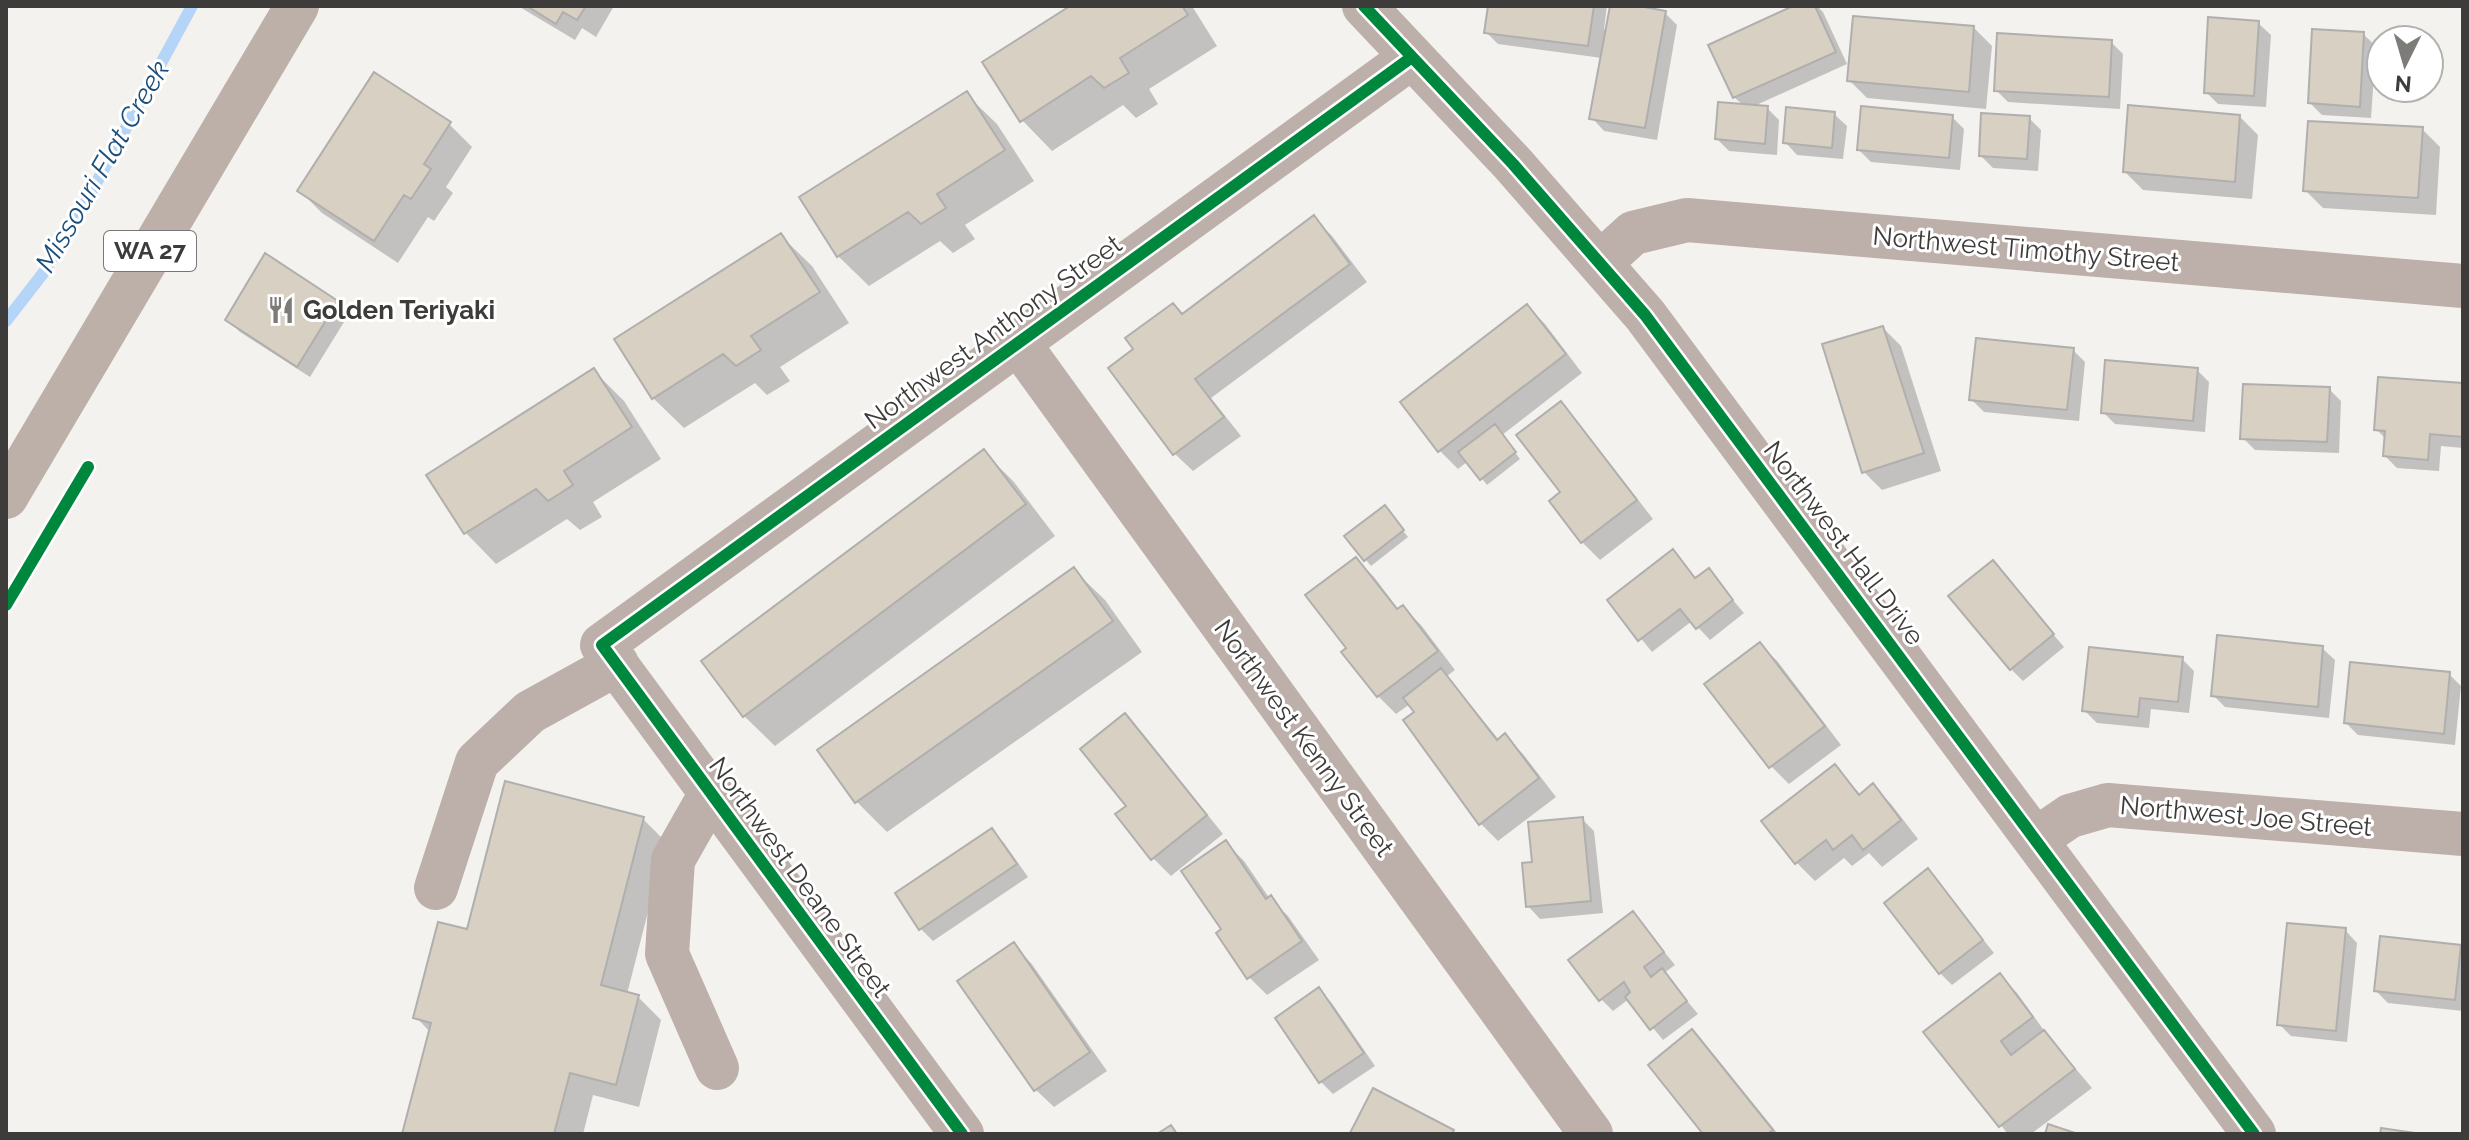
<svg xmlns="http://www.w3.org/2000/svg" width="2469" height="1140" viewBox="0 0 2469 1140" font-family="Raleway,sans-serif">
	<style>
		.shadow { fill: #0003 }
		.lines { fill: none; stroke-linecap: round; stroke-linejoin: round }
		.stream { stroke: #b4d5f7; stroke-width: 12 }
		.building { fill: #d7d0c3; stroke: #b0afad; stroke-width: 2 }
		.minor { stroke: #bdafa9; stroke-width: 44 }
		.major { stroke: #bdb0a8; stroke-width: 44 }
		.cycleway-casing { stroke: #fff; stroke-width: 17 }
		.cycleway { stroke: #00873e; stroke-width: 12 }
		.labels { text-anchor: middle; stroke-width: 6; stroke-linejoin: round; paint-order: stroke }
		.shield { fill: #fff; stroke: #777675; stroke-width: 2 }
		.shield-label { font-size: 24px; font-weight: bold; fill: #3d3c3a }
		.street-label { font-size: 26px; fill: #3d3c3a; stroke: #fff }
		.poi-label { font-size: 26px; font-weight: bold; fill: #3d3c3a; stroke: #fff; text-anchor: start }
		.water-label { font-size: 28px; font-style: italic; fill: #1a4e7c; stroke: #fff }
	</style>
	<rect width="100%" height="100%" fill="#f4f2ef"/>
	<path class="shadow" d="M 518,6 L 614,6 L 596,37 L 582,28 L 575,40 Z
		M 1073,6 L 1192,6 L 1217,46 L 1149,89 L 1158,104 L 1136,118 L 1123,105 L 1052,151 L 1022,120 Z
		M 1490,6 L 1607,6 L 1604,29 L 1608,30 L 1612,6 L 1665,13 L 1677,25 L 1657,140 L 1604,131 L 1592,118 L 1602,58 L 1498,44 L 1486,32 Z
		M 1798,6 L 1817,6 L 1823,12 L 1847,64 L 1752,107 L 1767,108 L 1779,120 L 1777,155 L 1729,151 L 1717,139 L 1744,106 L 1734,97 Z
		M 2258,23 L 2271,35 L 2266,107 L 2218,104 L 2206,92 Z
		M 1974,28 L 1992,46 L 1986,109 L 1867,98 L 1849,80 Z
		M 2363,34 L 2376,46 L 2371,118 L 2322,115 L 2310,103 Z
		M 2111,42 L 2123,54 L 2120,109 L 2008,102 L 1996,90 Z
		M 966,94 L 997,124 L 1034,181 L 965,225 L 975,239 L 953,253 L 940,241 L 869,286 L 838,256 Z
		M 1834,114 L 1847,126 L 1843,159 L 1797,155 L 1785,142 Z
		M 1952,117 L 1964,129 L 1960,170 L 1871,162 L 1859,150 Z
		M 2240,117 L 2258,135 L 2252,199 L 2143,190 L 2125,172 Z
		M 2029,118 L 2041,130 L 2038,171 L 1993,168 L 1981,156 Z
		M 449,124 L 472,147 L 446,187 L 453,193 L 434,221 L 428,217 L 398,263 L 322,213 L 299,190 Z
		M 2422,129 L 2440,147 L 2436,215 L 2323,208 L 2305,190 Z
		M 1314,218 L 1332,236 L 1367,282 L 1211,398 L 1241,436 L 1193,471 L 1175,454 L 1183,315 Z
		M 781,236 L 812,266 L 849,323 L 780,367 L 790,381 L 767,395 L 755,383 L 684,428 L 653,398 Z
		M 337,302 L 349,314 L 310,377 L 240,332 L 228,320 Z
		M 1527,306 L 1545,324 L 1582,373 L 1502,435 L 1520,459 L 1487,485 L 1468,461 L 1458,469 L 1440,451 L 1402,403 Z
		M 1883,328 L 1901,346 L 1941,471 L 1882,490 L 1864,472 Z
		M 2073,350 L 2085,362 L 2079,421 L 1984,412 L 1971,399 Z
		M 2197,370 L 2209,382 L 2205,432 L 2115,424 L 2103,412 Z
		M 594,371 L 624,401 L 661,459 L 593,502 L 602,517 L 580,530 L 567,519 L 496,564 L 466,533 L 429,475 Z
		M 2463,385 L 2463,448 L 2441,446 L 2439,471 L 2397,468 L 2385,456 L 2386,439 L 2376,429 Z
		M 2329,389 L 2341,401 L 2339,453 L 2255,450 L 2243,438 Z
		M 1560,404 L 1578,422 L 1653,519 L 1600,560 L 1582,542 L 1563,492 Z
		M 984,452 L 1014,482 L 1055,536 L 775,746 L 744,716 Z
		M 1390,514 L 1408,537 L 1371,566 L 1347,537 Z
		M 1673,552 L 1697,580 L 1708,571 L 1744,613 L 1710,640 L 1692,621 L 1652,652 L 1610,600 Z
		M 1356,559 L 1374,577 L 1399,610 L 1403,607 L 1421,625 L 1455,670 L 1447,676 L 1499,740 L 1505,736 L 1523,754 L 1556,797 L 1498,841 L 1480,823 L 1410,704 L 1396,714 L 1378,696 L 1344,652 L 1349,649 Z
		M 1993,563 L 2064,647 L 2023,681 L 2011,669 Z
		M 1074,570 L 1105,600 L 1142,652 L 887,832 L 857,802 L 820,751 Z
		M 1760,644 L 1778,662 L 1841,745 L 1789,784 L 1771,766 Z
		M 2322,648 L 2335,660 L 2329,718 L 2225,707 L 2213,695 Z
		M 2182,659 L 2194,671 L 2189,713 L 2151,709 L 2149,728 L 2097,723 L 2084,710 Z
		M 2449,674 L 2461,686 L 2455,745 L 2358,735 L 2346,723 Z
		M 1125,716 L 1143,734 L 1223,834 L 1171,876 L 1153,858 Z
		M 1835,767 L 1861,795 L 1873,786 L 1891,804 L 1918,839 L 1882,867 L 1869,853 L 1852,866 L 1844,858 L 1815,881 L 1797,863 L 1764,821 Z
		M 643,819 L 666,842 L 627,994 L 638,997 L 661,1020 L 639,1107 L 593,1095 L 583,1134 L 404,1134 L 430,1032 L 416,1017 L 469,931 Z
		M 1582,819 L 1594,831 L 1603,913 L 1540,919 L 1528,906 L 1534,864 Z
		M 992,830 L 1004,843 L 1028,877 L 933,941 L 921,929 Z
		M 1226,843 L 1244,861 L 1270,899 L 1288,916 L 1319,960 L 1267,995 L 1249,977 Z
		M 1928,871 L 1994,953 L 1952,985 L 1940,973 Z
		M 1633,914 L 1675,965 L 1664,973 L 1698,1014 L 1663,1040 L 1629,999 L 1613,1011 L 1601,999 Z
		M 2345,930 L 2357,943 L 2347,1042 L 2291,1036 L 2279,1024 Z
		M 1013,945 L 1031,963 L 1107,1071 L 1054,1107 L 1036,1090 Z
		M 2460,947 L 2463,950 L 2463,1011 L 2388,1003 L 2376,991 Z
		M 1999,975 L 2017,993 L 2048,1036 L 2092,1088 L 2031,1134 L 2008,1134 L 1925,1032 Z
		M 1319,990 L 1331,1002 L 1375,1066 L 1333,1094 L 1321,1082 L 1278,1018 Z
		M 1692,1032 L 1710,1050 L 1778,1134 L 1706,1134 Z
		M 1453,1131 L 1456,1134 L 1353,1133 Z"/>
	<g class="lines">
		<path class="stream" d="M 6,321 L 44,272 L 87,200 L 192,6"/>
	</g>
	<path class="building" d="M 527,6 L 586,6 L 577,20 L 563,12 L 556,24 Z
		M 1070,6 L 1182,6 L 1188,15 L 1120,58 L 1129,73 L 1104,88 L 1091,76 L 1020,122 L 982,62 Z
		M 1488,6 L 1594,6 L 1588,46 L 1484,33 Z
		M 1610,6 L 1639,6 L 1666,11 L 1645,128 L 1589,119 Z
		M 1793,6 L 1815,6 L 1836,52 L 1733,98 L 1708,45 Z
		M 1853,16 L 1974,26 L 1969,92 L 1847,81 Z
		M 2208,17 L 2259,21 L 2254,96 L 2204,93 Z
		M 2312,29 L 2364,32 L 2360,107 L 2308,103 Z
		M 1997,33 L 2112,40 L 2109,97 L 1994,91 Z
		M 374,72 L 451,122 L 424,164 L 431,169 L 411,199 L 404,195 L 374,241 L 297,191 Z
		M 967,91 L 1005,150 L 937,194 L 946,208 L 921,224 L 908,212 L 837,257 L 799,197 Z
		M 1718,102 L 1768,106 L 1765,144 L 1715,139 Z
		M 2128,105 L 2240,115 L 2235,182 L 2123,172 Z
		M 1861,106 L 1953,115 L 1949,158 L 1857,150 Z
		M 1786,107 L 1835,112 L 1832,148 L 1783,143 Z
		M 1981,113 L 2030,116 L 2027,159 L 1979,156 Z
		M 2308,121 L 2423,127 L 2418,198 L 2303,191 Z
		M 1314,215 L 1350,264 L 1195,379 L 1224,417 L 1173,455 L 1108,368 L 1133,349 L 1125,338 L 1173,303 L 1182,314 Z
		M 781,233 L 820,292 L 751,336 L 761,350 L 736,366 L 723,354 L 652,399 L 614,339 Z
		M 265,253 L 338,301 L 297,367 L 225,320 Z
		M 1527,304 L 1566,354 L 1438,452 L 1400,402 Z
		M 1883,326 L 1924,453 L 1862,473 L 1822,344 Z
		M 1976,338 L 2074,348 L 2067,410 L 1969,400 Z
		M 2105,360 L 2198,368 L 2193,421 L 2101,413 Z
		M 594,368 L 632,427 L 564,471 L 573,485 L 548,501 L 536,489 L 464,534 L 426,475 Z
		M 2378,377 L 2463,383 L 2463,437 L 2430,434 L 2428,460 L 2383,456 L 2385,431 L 2374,430 Z
		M 2243,384 L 2330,387 L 2327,442 L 2240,439 Z
		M 1561,401 L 1637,500 L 1581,543 L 1549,501 L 1560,492 L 1516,435 Z
		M 1495,424 L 1516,452 L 1480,480 L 1458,452 Z
		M 984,449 L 1026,504 L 743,717 L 701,661 Z
		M 1385,505 L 1404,530 L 1364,561 L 1344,536 Z
		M 1673,549 L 1695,578 L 1709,568 L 1733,600 L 1696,629 L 1680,609 L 1638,641 L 1607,600 Z
		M 1356,557 L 1397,609 L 1403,605 L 1438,651 L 1377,697 L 1341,652 L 1346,648 L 1305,595 Z
		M 1993,560 L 2054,634 L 2010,670 L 1948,596 Z
		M 1074,567 L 1113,621 L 855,803 L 817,750 Z
		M 2217,635 L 2323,646 L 2318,707 L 2211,696 Z
		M 1760,642 L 1825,726 L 1769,768 L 1704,684 Z
		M 2089,647 L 2183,657 L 2178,702 L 2140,698 L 2138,717 L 2082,711 Z
		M 2350,662 L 2450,672 L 2444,734 L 2344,723 Z
		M 1441,668 L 1497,740 L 1505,733 L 1539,778 L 1479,825 L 1403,720 L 1414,712 L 1403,698 Z
		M 1125,713 L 1207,815 L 1151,860 L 1115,814 L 1126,806 L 1080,749 Z
		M 1835,764 L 1859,795 L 1873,783 L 1901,820 L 1863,850 L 1852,835 L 1833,850 L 1826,840 L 1795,864 L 1761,821 Z
		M 505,781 L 644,817 L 601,985 L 639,995 L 616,1085 L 570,1073 L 554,1134 L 402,1134 L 431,1023 L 413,1018 L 438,922 L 467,929 Z
		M 1583,817 L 1591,901 L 1526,907 L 1522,863 L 1532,862 L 1528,822 Z
		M 992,828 L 1017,864 L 919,930 L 895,893 Z
		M 1226,840 L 1266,899 L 1271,895 L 1302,941 L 1247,979 L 1216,933 L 1221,929 L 1181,871 Z
		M 1928,868 L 1983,940 L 1939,974 L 1884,903 Z
		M 1633,911 L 1664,952 L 1644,967 L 1651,977 L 1662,968 L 1687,1001 L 1650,1030 L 1625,997 L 1630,992 L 1624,982 L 1599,1001 L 1568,960 Z
		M 2287,923 L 2346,928 L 2336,1031 L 2277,1025 Z
		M 2380,936 L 2461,945 L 2455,1000 L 2374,991 Z
		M 1014,942 L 1090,1052 L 1034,1091 L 957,981 Z
		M 2000,973 L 2033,1017 L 2001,1041 L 2011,1055 L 2044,1030 L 2075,1069 L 1999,1127 L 1923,1032 Z
		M 1319,987 L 1364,1053 L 1319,1083 L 1275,1018 Z
		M 1692,1029 L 1773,1130 L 1767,1134 L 1703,1134 L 1648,1065 Z
		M 1373,1088 L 1454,1130 L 1452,1134 L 1350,1133 Z
		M 2048,1124 L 2078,1134 L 2045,1134 Z
		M 1171,1125 L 1177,1134 L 1157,1134 Z
		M 2381,1128 L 2422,1134 L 2380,1134 Z"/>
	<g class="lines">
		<path class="minor" d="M 1364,6 L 1513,164 L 1645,315 L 2254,1134
			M 1601,262 L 1633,233 L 1687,220 L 2463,286
			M 1017,341 L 1591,1134
			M 711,793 L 673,860 L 667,954 L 717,1068
			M 2036,839 L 2070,816 L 2108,805 L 2463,834
			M 436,888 L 477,762 L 530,712 L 617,664
			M 962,1134 L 602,645 L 1412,57"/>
		<path class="major" d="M 6,497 L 297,6"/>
		<g class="cycleway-casing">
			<path id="cycleway" d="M 1364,6 L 1513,164 L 1645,315 L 2254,1134
				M 6,605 L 88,467
				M 962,1134 L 602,645 L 1412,57"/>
		</g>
		<use href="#cycleway" class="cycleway"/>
	</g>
	<defs>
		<g id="restaurant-bare" transform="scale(2.16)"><path d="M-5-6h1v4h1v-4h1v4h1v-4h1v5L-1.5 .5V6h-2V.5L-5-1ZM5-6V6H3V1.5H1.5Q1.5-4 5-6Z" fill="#7d7c79" stroke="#fff" stroke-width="2.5" paint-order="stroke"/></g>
	</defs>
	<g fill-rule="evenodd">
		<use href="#restaurant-bare" x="281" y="310"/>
	</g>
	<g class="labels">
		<rect class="shield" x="104" y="231" width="92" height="40" rx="6"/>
		<g class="shield-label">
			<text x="150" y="259">WA 27</text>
		</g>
		<g class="street-label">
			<text transform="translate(2026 249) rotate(5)" y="9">Northwest Timothy Street</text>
			<text transform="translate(993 332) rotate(-36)" y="9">Northwest Anthony Street</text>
			<text transform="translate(1844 543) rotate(53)" y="9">Northwest Hall Drive</text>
			<text transform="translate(1304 738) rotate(54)" y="9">Northwest Kenny Street</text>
			<text transform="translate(2246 816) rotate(5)" y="9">Northwest Joe Street</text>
			<text transform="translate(800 877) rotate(54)" y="9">Northwest Deane Street</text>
		</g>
		<g class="poi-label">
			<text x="303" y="319">Golden Teriyaki</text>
		</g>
		<g class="water-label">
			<text transform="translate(102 166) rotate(-60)" y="10">Missouri Flat Creek</text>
		</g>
	</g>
	<rect width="2469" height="1140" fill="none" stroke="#3d3c3a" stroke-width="16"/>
	<g transform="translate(2405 64) rotate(185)"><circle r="38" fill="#ffffff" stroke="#b1b1b0" stroke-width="2"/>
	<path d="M0-6L14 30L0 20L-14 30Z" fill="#7d7c79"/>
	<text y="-12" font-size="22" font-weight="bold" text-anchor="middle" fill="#3d3c3a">N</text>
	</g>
</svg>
